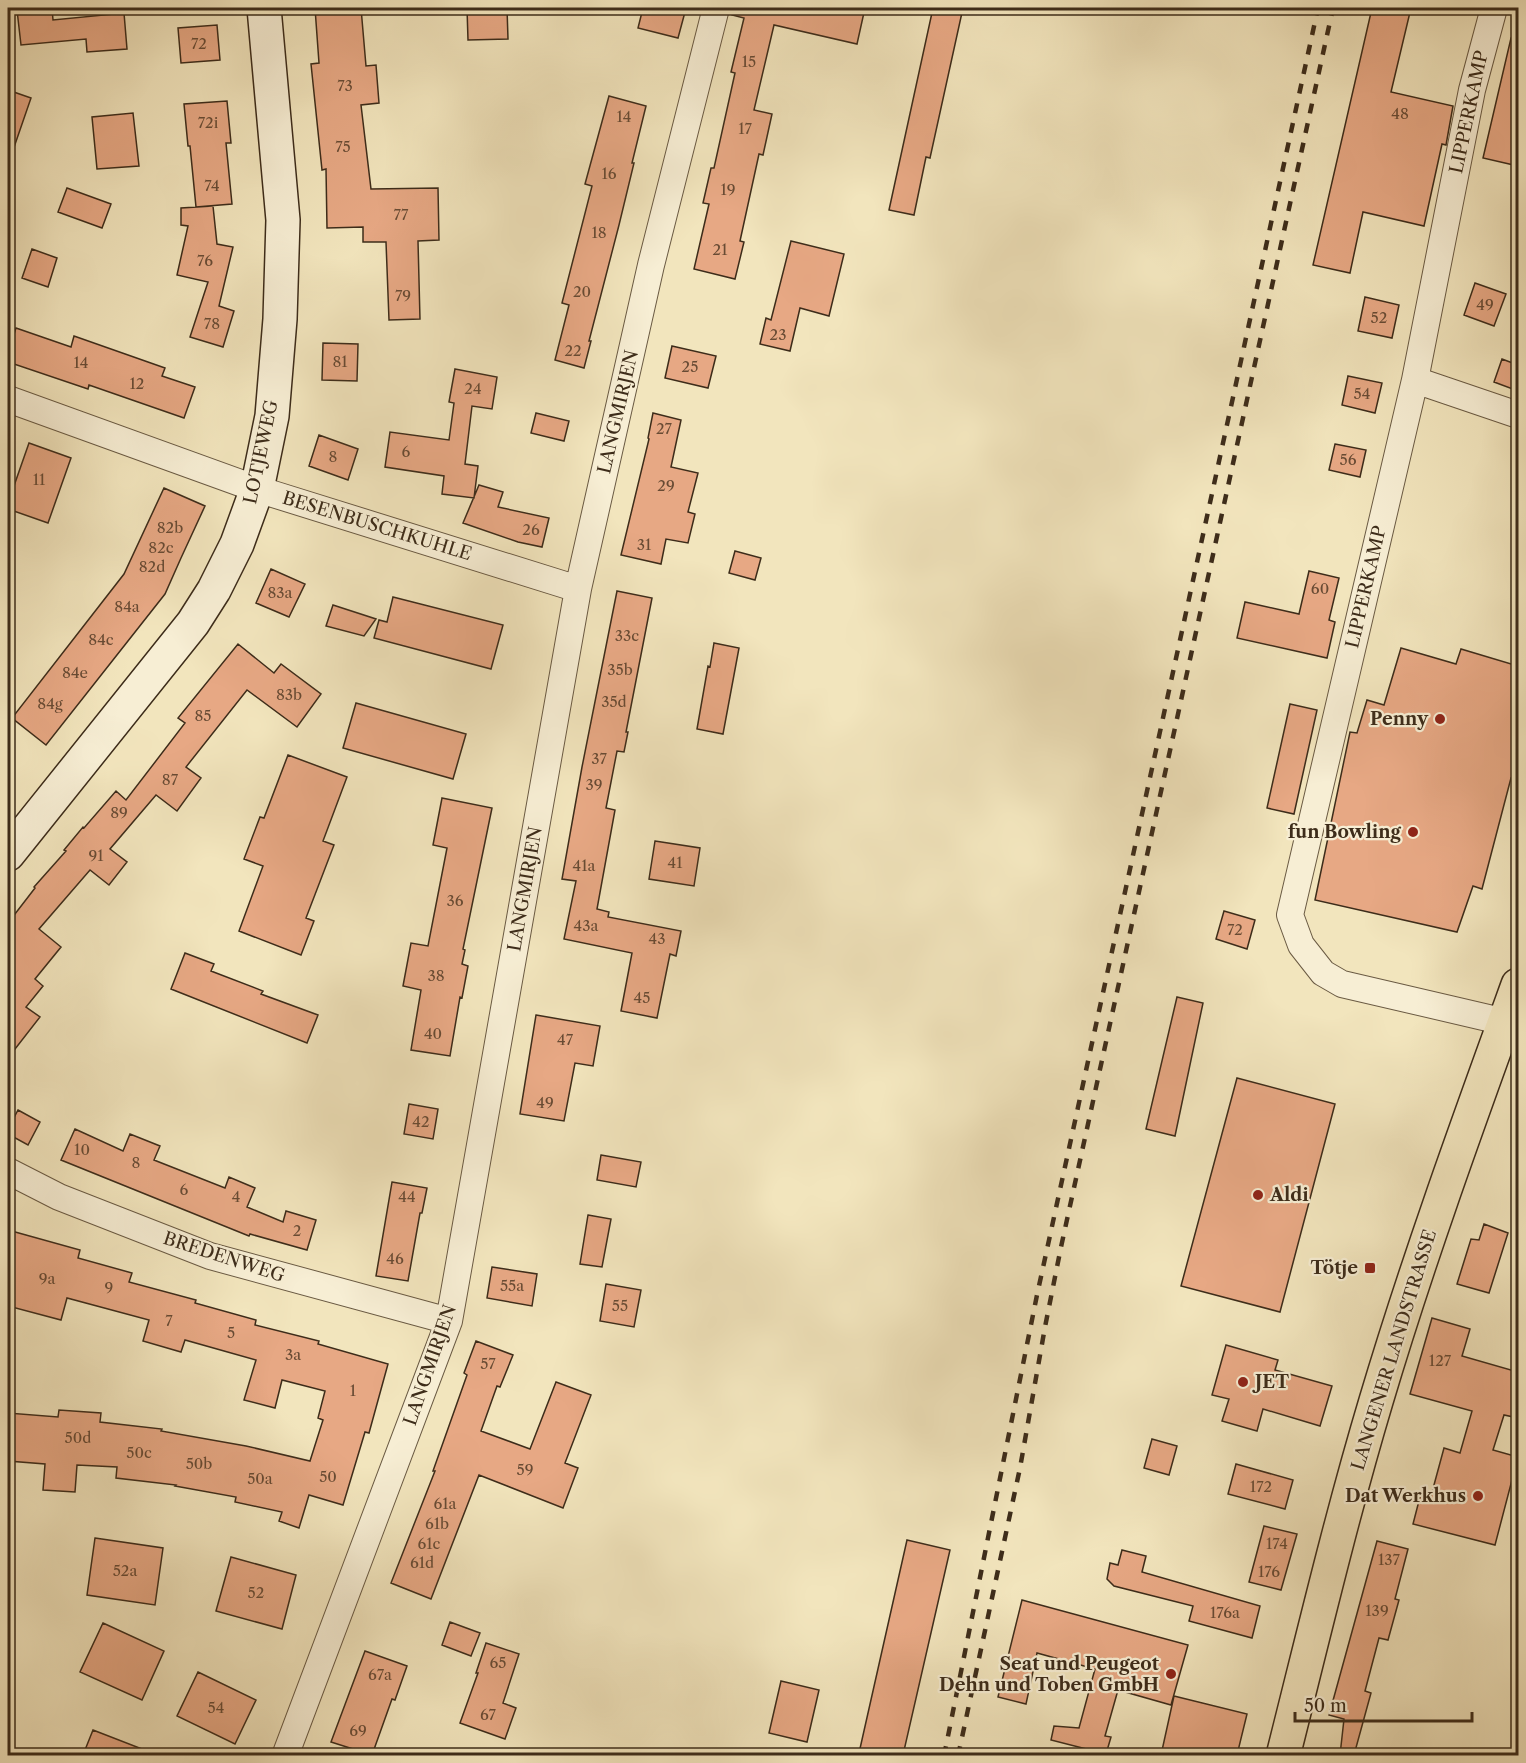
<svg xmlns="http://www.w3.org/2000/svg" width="1526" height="1763" viewBox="0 0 1526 1763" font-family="'Libre Caslon Text',serif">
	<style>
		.building { fill: #e7a884; stroke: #3d2c1a; stroke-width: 1.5 }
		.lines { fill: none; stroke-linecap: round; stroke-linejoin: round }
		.street-casing { stroke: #6a5a43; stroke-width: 28 }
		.secondary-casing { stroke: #3d2c1a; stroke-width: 36 }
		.primary-casing { stroke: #3d2c1a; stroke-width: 36 }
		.street { stroke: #f7eed4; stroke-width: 26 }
		.secondary { stroke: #f7eed4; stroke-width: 33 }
		.primary { stroke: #f2e5bd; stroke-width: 33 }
		.rail { stroke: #3d2c1a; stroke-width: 4.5; stroke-dasharray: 10 10; stroke-linecap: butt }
		.poi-dot { fill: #8f2418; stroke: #f7eed4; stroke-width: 2 }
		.labels { text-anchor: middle; stroke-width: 4.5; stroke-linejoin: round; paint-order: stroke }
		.number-label { font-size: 15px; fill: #684b34 }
		.street-label { font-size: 18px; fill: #3d2c1a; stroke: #f7eed4 }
		.poi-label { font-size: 18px; font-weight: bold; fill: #3d2c1a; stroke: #f7eed4; text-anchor: end }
	</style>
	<rect width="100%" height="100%" fill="#f2e5bd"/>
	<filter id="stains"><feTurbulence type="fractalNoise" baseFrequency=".00333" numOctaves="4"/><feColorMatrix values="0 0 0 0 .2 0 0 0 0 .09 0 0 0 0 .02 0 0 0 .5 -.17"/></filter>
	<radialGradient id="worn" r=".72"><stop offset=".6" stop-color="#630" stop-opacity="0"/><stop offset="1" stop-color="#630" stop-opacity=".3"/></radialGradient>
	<path class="building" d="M 52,8 L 53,20 L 124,13 L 127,49 L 87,52 L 86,39 L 21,45 L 17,10 Z
		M 315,8 L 361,8 L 366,66 L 376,65 L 379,103 L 361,105 L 371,189 L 438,188 L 439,240 L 418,241 L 420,319 L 389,320 L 386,242 L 363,242 L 363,227 L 327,228 L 326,169 L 322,170 L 311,64 L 319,63 Z
		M 467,8 L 507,8 L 508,39 L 468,40 Z
		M 643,8 L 667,8 L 685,12 L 678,38 L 638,28 Z
		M 733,8 L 865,8 L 857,44 L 774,25 L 754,110 L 772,114 L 763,155 L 759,154 L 740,241 L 744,242 L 735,279 L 694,269 L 709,204 L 703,203 L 711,168 L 714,168 L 735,73 L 731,72 L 744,18 L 732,15 Z
		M 933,8 L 963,8 L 930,158 L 926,157 L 914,215 L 889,210 Z
		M 1372,8 L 1411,8 L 1391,92 L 1453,106 L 1446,145 L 1442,144 L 1424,226 L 1363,212 L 1350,273 L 1313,265 Z
		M 217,25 L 220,60 L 181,63 L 178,28 Z
		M 1511,38 L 1518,39 L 1518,166 L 1483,158 Z
		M 8,90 L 31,98 L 11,156 L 8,156 Z
		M 609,96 L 646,106 L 632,163 L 634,163 L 619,225 L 589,341 L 591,341 L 584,368 L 555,360 L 569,305 L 562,303 L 592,186 L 585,184 Z
		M 227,101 L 231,143 L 226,143 L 232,204 L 196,207 L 190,146 L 188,146 L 184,104 Z
		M 133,113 L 139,166 L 97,169 L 92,117 Z
		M 67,188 L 111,204 L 102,228 L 58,212 Z
		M 213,206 L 217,244 L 233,247 L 219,306 L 234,311 L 223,347 L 190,337 L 208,282 L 177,275 L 188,226 L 181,225 L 181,208 Z
		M 791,241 L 844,254 L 829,316 L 800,308 L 790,351 L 760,344 L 766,318 L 771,320 Z
		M 32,249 L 57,258 L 48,287 L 22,278 Z
		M 1475,283 L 1506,294 L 1494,326 L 1464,315 Z
		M 1365,297 L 1399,305 L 1392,338 L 1358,331 Z
		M 16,328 L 71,347 L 74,336 L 165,368 L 162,376 L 195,387 L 184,418 L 89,385 L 88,389 L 8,362 L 8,353 Z
		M 323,343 L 358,344 L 357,381 L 322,380 Z
		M 672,346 L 716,356 L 708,388 L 665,378 Z
		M 1502,359 L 1518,365 L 1518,391 L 1494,382 Z
		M 455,369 L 497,377 L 492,409 L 472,406 L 465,464 L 478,466 L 474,498 L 442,494 L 444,476 L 385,467 L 390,432 L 449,440 L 454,403 L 449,402 Z
		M 1348,376 L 1382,383 L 1375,413 L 1342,405 Z
		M 536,413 L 569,421 L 564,441 L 531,433 Z
		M 653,413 L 681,420 L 671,467 L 698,473 L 688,512 L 695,514 L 688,543 L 666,539 L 661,564 L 621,555 L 649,439 L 648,438 Z
		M 319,435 L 358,449 L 348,480 L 309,466 Z
		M 29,443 L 71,458 L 48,523 L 8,509 L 8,503 Z
		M 1335,444 L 1366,450 L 1360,477 L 1329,470 Z
		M 479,485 L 503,492 L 498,507 L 549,518 L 542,547 L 518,542 L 463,523 Z
		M 164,488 L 205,506 L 181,558 L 165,594 L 46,745 L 12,718 L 124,574 Z
		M 735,551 L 761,558 L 755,580 L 729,573 Z
		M 271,569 L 305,584 L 289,617 L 256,603 Z
		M 1309,571 L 1339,578 L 1329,620 L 1335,622 L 1327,658 L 1237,638 L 1245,602 L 1299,614 Z
		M 617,591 L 652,598 L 626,732 L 628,732 L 624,752 L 617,751 L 606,808 L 615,810 L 597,909 L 609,912 L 608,917 L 681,931 L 676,956 L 670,954 L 657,1018 L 621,1011 L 632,953 L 564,939 L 576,881 L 562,879 L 582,767 Z
		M 393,597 L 503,625 L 491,669 L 374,638 L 379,620 L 387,622 Z
		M 333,605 L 376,619 L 364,636 L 326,626 Z
		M 714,643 L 739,648 L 723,734 L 697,729 L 708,666 L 710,667 Z
		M 238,644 L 274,673 L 281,664 L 321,694 L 297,727 L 247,690 L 186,767 L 201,778 L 177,811 L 156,795 L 110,849 L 127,862 L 109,885 L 90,870 L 39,929 L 61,947 L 35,979 L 43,986 L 26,1007 L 40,1017 L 8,1058 L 8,923 L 35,888 L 34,887 L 66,851 L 64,850 L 83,827 L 84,828 L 116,791 L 126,800 L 185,723 L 178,718 Z
		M 1401,648 L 1456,664 L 1461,649 L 1518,666 L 1518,780 L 1511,778 L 1482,889 L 1473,886 L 1457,932 L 1315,900 L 1350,732 L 1357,733 L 1367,700 L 1384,705 Z
		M 356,703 L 466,734 L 453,779 L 343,748 Z
		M 1290,704 L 1317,710 L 1294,814 L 1267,808 Z
		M 288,755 L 347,777 L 323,841 L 334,845 L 306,918 L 314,921 L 301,955 L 239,931 L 263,866 L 244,859 L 260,817 L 264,818 Z
		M 442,798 L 492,808 L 463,949 L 465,950 L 462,964 L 468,966 L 462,998 L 460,997 L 450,1056 L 411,1050 L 421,990 L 403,986 L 411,943 L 428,946 L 447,848 L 433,845 Z
		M 655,841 L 700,848 L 694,886 L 649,879 Z
		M 1224,911 L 1255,920 L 1247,949 L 1216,939 Z
		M 185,953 L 214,964 L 211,971 L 263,991 L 261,994 L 318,1015 L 307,1043 L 171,989 Z
		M 1177,997 L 1203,1003 L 1175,1136 L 1146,1129 Z
		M 536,1015 L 600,1026 L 593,1066 L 575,1063 L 564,1121 L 520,1114 Z
		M 1237,1078 L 1335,1104 L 1280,1312 L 1181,1286 Z
		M 409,1104 L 438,1109 L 433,1139 L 404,1134 Z
		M 18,1110 L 40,1122 L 28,1145 L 8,1134 L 8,1129 Z
		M 75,1129 L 123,1151 L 130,1134 L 160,1146 L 154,1160 L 225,1188 L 229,1177 L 255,1188 L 247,1207 L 283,1222 L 286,1211 L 316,1220 L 307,1250 L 250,1234 L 249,1236 L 61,1160 Z
		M 601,1155 L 641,1162 L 636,1187 L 597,1180 Z
		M 392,1182 L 427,1188 L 422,1213 L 420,1213 L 408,1281 L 376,1276 Z
		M 588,1215 L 611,1219 L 602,1267 L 580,1264 Z
		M 1484,1224 L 1508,1233 L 1489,1293 L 1457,1284 L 1471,1239 L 1479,1240 Z
		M 8,1230 L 80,1250 L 78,1258 L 132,1273 L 129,1282 L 196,1300 L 195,1303 L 256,1320 L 255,1325 L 319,1341 L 318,1344 L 388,1364 L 369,1433 L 365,1432 L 343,1505 L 309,1495 L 299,1528 L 279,1521 L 282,1512 L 235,1502 L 236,1497 L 175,1486 L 176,1485 L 116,1478 L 117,1467 L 77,1465 L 75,1492 L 43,1490 L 45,1464 L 8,1461 L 8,1413 L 58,1417 L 59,1410 L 101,1413 L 100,1422 L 162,1429 L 161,1431 L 246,1446 L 310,1461 L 323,1420 L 318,1418 L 325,1391 L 282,1380 L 275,1408 L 244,1400 L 256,1360 L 185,1340 L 181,1352 L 143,1341 L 149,1320 L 67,1298 L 61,1320 L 8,1306 Z
		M 492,1267 L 537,1274 L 532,1306 L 487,1298 Z
		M 606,1284 L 641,1290 L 634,1327 L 600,1321 Z
		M 1432,1318 L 1470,1329 L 1462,1356 L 1518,1372 L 1518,1418 L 1504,1415 L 1493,1450 L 1518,1457 L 1495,1545 L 1413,1524 L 1421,1493 L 1431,1496 L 1444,1448 L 1460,1453 L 1472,1411 L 1410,1394 Z
		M 476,1341 L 513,1355 L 500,1387 L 497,1386 L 481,1431 L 530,1449 L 556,1382 L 591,1395 L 565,1463 L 578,1468 L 563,1508 L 479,1475 L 431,1599 L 391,1583 L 435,1471 L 433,1471 L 467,1375 L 464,1373 Z
		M 1226,1345 L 1278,1360 L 1275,1370 L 1332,1386 L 1320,1426 L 1263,1409 L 1257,1431 L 1222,1421 L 1229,1399 L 1212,1395 Z
		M 1152,1439 L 1177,1446 L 1169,1475 L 1144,1468 Z
		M 1236,1464 L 1293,1480 L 1285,1509 L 1228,1494 Z
		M 1264,1526 L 1297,1534 L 1281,1590 L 1249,1582 Z
		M 95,1538 L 163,1548 L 155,1605 L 87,1595 Z
		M 907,1540 L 950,1550 L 903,1755 L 871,1755 L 859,1753 Z
		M 1377,1541 L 1408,1549 L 1395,1599 L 1399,1600 L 1388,1640 L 1379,1638 L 1365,1691 L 1371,1693 L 1354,1755 L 1340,1755 L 1344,1719 L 1329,1715 Z
		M 1122,1550 L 1146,1556 L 1142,1572 L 1260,1606 L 1252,1638 L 1189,1621 L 1193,1606 L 1114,1586 L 1107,1579 L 1110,1563 L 1118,1565 Z
		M 231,1557 L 296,1575 L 282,1629 L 216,1611 Z
		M 1022,1600 L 1188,1645 L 1171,1705 L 1118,1690 L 1105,1736 L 1111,1737 L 1106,1754 L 1051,1740 L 1054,1726 L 1079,1728 L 1095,1669 L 1037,1653 L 1026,1704 L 998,1697 Z
		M 450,1622 L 480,1633 L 471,1656 L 442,1645 Z
		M 103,1623 L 164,1651 L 142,1700 L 80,1672 Z
		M 486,1643 L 519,1654 L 503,1703 L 516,1708 L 505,1739 L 460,1723 L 478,1673 L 476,1673 Z
		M 365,1651 L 407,1666 L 395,1700 L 392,1699 L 372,1755 L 331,1742 Z
		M 198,1672 L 256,1700 L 235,1744 L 177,1716 Z
		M 781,1681 L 819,1690 L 807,1742 L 769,1733 Z
		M 1174,1696 L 1247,1714 L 1237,1755 L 1161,1755 Z
		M 93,1730 L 155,1754 L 155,1755 L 83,1755 Z"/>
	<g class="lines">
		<g class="street-casing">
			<path id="street" d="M 1494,8 L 1472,90 L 1415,380 L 1290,915 L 1301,945 L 1323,973 L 1342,984 L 1518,1025
				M 1415,380 L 1518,415
				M 8,399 L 257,489 L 578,589
				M 8,1171 L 59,1197 L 210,1256 L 449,1321
				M 285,1756 L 449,1321 L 578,589 L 651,265 L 716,8"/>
		</g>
		<g class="secondary-casing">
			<path id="secondary" d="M 8,854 L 193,623 L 214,590 L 237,544 L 257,489 L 272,416 L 280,319 L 283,220 L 264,8"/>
		</g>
		<g class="primary-casing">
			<path id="primary" d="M 1283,1756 C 1313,1637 1341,1518 1376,1401 C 1418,1260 1468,1123 1518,985"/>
		</g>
		<use href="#street" class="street"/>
		<use href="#secondary" class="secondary"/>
		<use href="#primary" class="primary"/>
		<path class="rail" d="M 944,1756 L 1037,1295 L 1318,8
			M 958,1756 L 1020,1468 L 1045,1327 L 1061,1247 L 1333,8"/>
	</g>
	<g class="poi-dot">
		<circle cx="1440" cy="719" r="6"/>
		<circle cx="1413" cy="832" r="6"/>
		<circle cx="1258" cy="1195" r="6"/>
		<rect x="1364" y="1262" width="12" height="12" rx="3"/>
		<circle cx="1243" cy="1382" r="6"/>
		<circle cx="1478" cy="1496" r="6"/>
		<circle cx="1171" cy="1674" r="6"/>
	</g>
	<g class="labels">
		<g class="number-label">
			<text x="199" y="49">72</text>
			<text x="749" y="67">15</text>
			<text x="345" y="91">73</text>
			<text x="1400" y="119">48</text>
			<text x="624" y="122">14</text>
			<text x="208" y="128">72i</text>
			<text x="745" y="134">17</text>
			<text x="343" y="152">75</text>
			<text x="609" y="179">16</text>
			<text x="212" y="191">74</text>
			<text x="728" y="195">19</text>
			<text x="401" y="220">77</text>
			<text x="599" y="238">18</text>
			<text x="720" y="255">21</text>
			<text x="205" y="266">76</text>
			<text x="582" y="297">20</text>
			<text x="403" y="301">79</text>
			<text x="1485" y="310">49</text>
			<text x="1379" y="323">52</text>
			<text x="212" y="329">78</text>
			<text x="778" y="340">23</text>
			<text x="573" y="356">22</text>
			<text x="340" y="367">81</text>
			<text x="81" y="368">14</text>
			<text x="690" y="372">25</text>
			<text x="137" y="389">12</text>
			<text x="473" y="394">24</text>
			<text x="1362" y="399">54</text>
			<text x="664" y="434">27</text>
			<text x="406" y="457">6</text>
			<text x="333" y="462">8</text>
			<text x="1348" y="465">56</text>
			<text x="39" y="485">11</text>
			<text x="666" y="491">29</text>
			<text x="170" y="533">82b</text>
			<text x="531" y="535">26</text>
			<text x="644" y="550">31</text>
			<text x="161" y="553">82c</text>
			<text x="152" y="572">82d</text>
			<text x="1320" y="594">60</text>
			<text x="280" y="598">83a</text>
			<text x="127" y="612">84a</text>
			<text x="627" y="641">33c</text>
			<text x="101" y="645">84c</text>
			<text x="620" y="675">35b</text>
			<text x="75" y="678">84e</text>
			<text x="289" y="700">83b</text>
			<text x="614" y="707">35d</text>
			<text x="50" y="709">84g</text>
			<text x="203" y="721">85</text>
			<text x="599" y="764">37</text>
			<text x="170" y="785">87</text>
			<text x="594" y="790">39</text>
			<text x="119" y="818">89</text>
			<text x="96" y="861">91</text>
			<text x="675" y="868">41</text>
			<text x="584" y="871">41a</text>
			<text x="455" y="906">36</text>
			<text x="586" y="931">43a</text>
			<text x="1235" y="935">72</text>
			<text x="657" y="944">43</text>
			<text x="436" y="981">38</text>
			<text x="642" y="1003">45</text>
			<text x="433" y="1039">40</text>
			<text x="565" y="1045">47</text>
			<text x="545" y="1108">49</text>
			<text x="421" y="1127">42</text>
			<text x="82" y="1155">10</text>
			<text x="136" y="1168">8</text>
			<text x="184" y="1195">6</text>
			<text x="236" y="1202">4</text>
			<text x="407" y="1202">44</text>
			<text x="297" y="1236">2</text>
			<text x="395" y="1264">46</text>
			<text x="47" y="1284">9a</text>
			<text x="512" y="1291">55a</text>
			<text x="109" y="1293">9</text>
			<text x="620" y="1311">55</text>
			<text x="169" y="1326">7</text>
			<text x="231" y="1338">5</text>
			<text x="293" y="1360">3a</text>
			<text x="1440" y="1366">127</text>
			<text x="488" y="1369">57</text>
			<text x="353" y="1396">1</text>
			<text x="78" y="1443">50d</text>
			<text x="139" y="1458">50c</text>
			<text x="199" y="1469">50b</text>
			<text x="525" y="1475">59</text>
			<text x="328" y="1482">50</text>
			<text x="260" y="1484">50a</text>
			<text x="1261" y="1492">172</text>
			<text x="445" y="1509">61a</text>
			<text x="437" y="1529">61b</text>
			<text x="429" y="1549">61c</text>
			<text x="1277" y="1549">174</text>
			<text x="1389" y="1565">137</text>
			<text x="422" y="1568">61d</text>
			<text x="125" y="1576">52a</text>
			<text x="1269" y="1577">176</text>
			<text x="256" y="1598">52</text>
			<text x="1377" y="1616">139</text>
			<text x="1225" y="1618">176a</text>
			<text x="498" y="1668">65</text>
			<text x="380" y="1680">67a</text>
			<text x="216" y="1713">54</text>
			<text x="488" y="1720">67</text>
			<text x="358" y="1736">69</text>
		</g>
		<g class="street-label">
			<text transform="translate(1469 112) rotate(-78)" y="6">LIPPERKAMP</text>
			<text transform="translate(618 412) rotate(-77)" y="6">LANGMIRJEN</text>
			<text transform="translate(261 452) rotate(-78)" y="6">LOTJEWEG</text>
			<text transform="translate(377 526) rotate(17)" y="6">BESENBUSCHKUHLE</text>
			<text transform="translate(1366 587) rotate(-77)" y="6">LIPPERKAMP</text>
			<text transform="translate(525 889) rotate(-80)" y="6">LANGMIRJEN</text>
			<text transform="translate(224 1257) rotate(18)" y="6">BREDENWEG</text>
			<text transform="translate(1394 1350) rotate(-73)" y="6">LANGENER LANDSTRASSE</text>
			<text transform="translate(430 1365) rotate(-71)" y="6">LANGMIRJEN</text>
		</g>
		<g class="poi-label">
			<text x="1428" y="725">Penny</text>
			<text x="1401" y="838">fun Bowling</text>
			<text x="1270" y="1201" text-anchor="start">Aldi</text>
			<text x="1358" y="1274">Tötje</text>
			<text x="1255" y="1388" text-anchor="start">JET</text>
			<text x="1466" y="1502">Dat Werkhus</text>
			<text x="1159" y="1670">Seat und Peugeot<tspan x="1159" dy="21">Dehn und Toben GmbH</tspan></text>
		</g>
	</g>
	<rect width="1526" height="1763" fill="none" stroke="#f2e5bd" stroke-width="30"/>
	<rect x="9" y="9" width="1508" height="1745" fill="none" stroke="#3d2c1a" stroke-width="3"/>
	<rect x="15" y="15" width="1496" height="1733" fill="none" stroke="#3d2c1a" stroke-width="1.5"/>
	<path d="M1295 1712v9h177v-9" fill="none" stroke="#3d2c1a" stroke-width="3"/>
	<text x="1304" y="1712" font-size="18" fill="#3d2c1a" stroke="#f7eed4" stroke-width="4.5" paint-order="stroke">50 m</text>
	<rect width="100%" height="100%" filter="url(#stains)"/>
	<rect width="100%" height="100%" fill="url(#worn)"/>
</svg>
